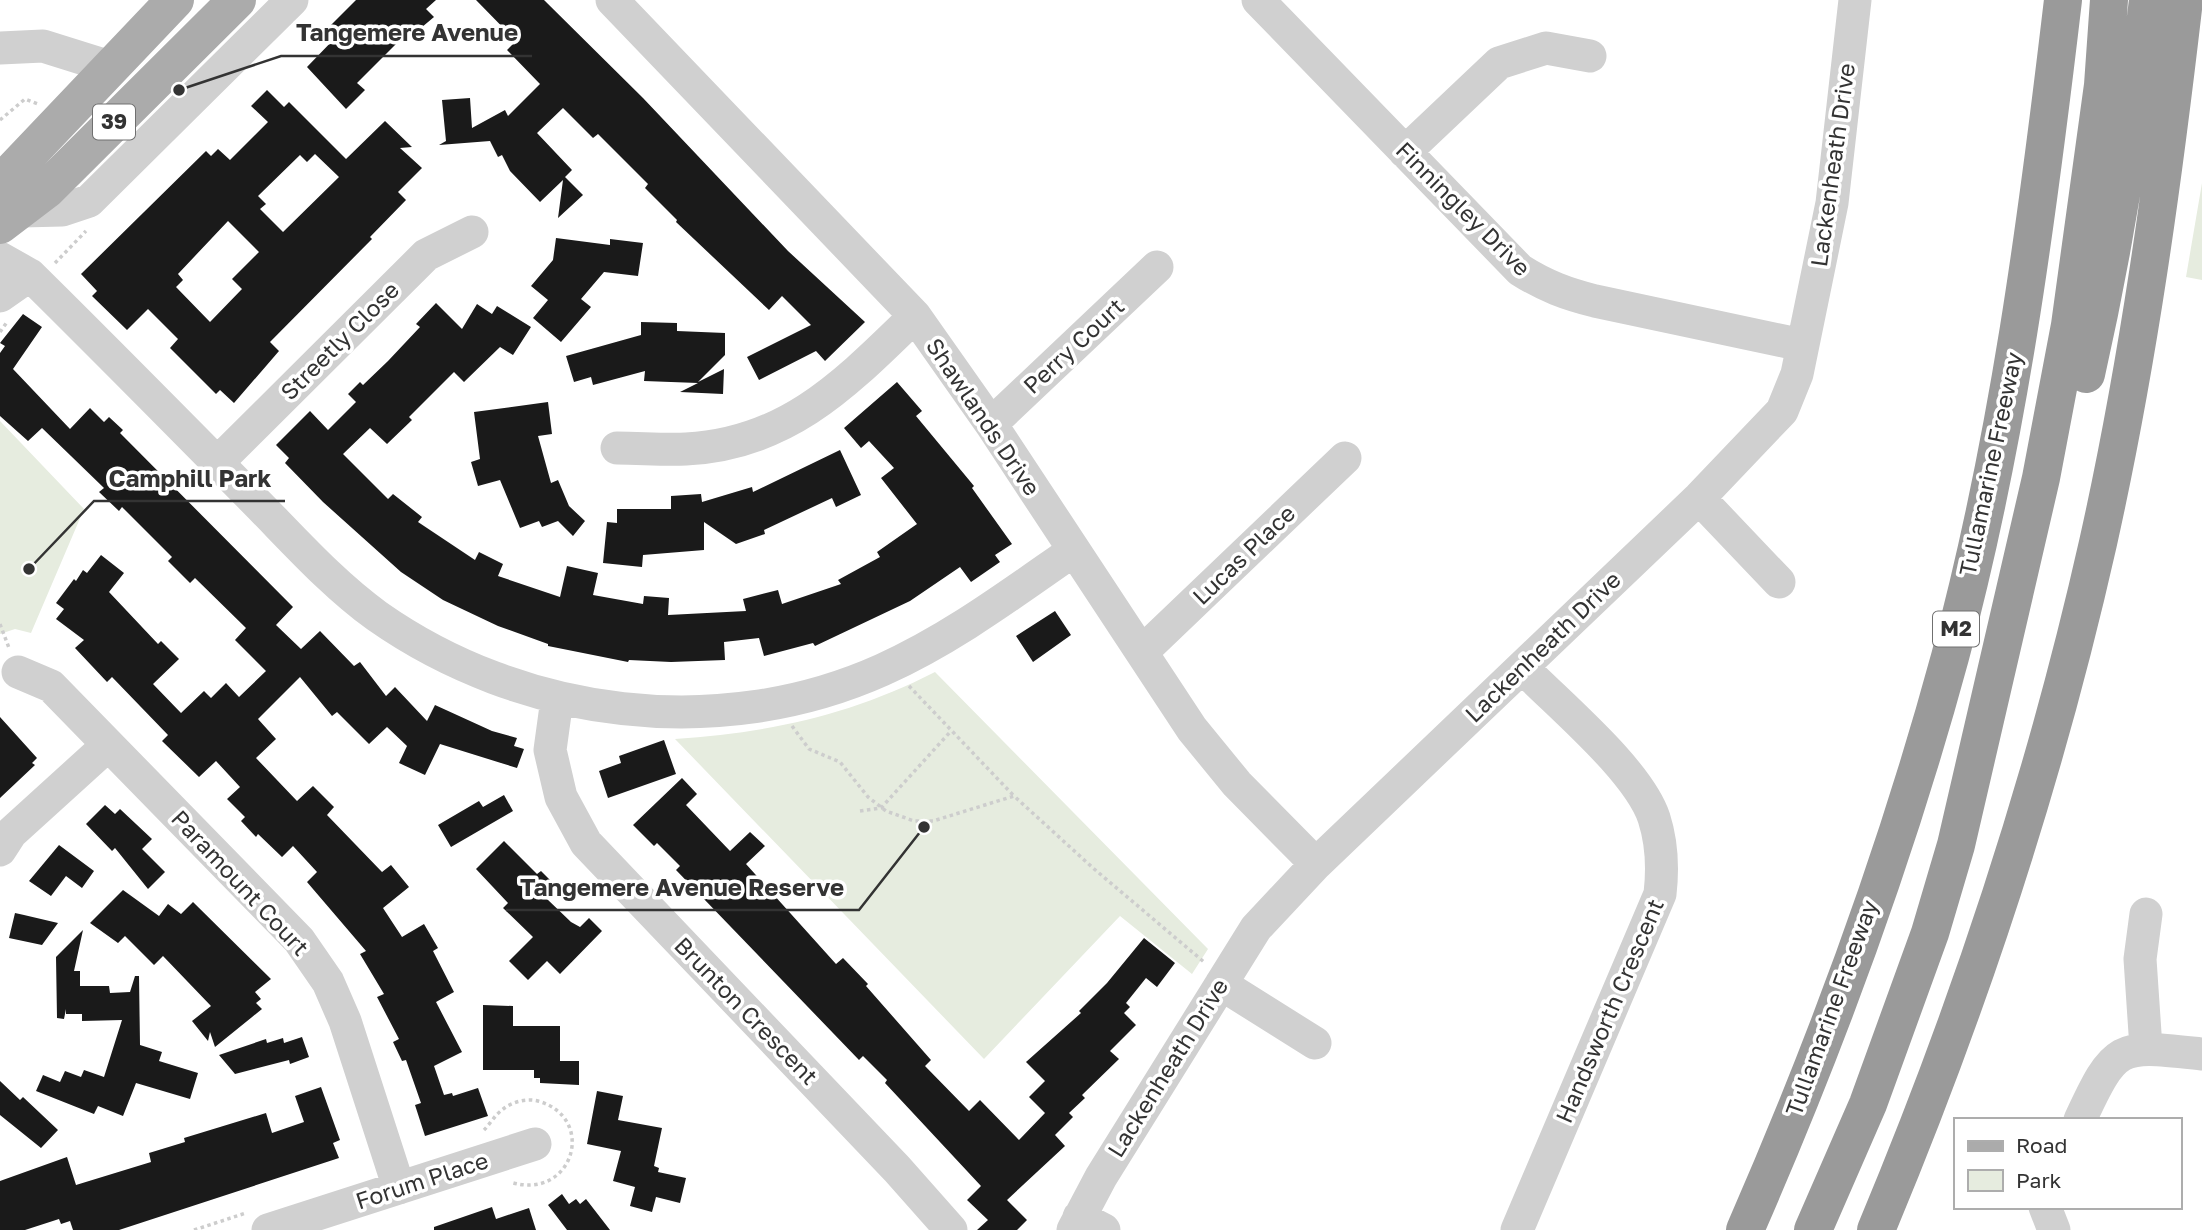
<svg xmlns="http://www.w3.org/2000/svg" width="2202" height="1230" viewBox="0 0 2202 1230" font-family="'Golos Text',sans-serif">
	<style>
		.green { fill: #e6ecdf }
		.building { fill: #1a1a1a; fill-rule: evenodd }
		.lines { fill: none; stroke-linecap: round; stroke-linejoin: round }
		.path { stroke: #cdcdcd; stroke-width: 3.5; stroke-dasharray: 3.5 3.5; stroke-linecap: butt }
		.minor { stroke: #d0d0d0; stroke-width: 33 }
		.major { stroke: #ababab; stroke-width: 38 }
		.highway { stroke: #9a9a9a; stroke-width: 38 }
		.labels { text-anchor: middle; stroke-width: 7; stroke-linejoin: round; paint-order: stroke }
		.shield { fill: #fff; stroke: #707070; stroke-width: 2 }
		.shield-label { font-size: 21px; font-weight: bold; fill: #333 }
		.street-label { font-size: 23px; fill: #333; stroke: #fff }
		.leader { fill: none; stroke: #333; stroke-width: 2.5 }
		.callout-dot { fill: #333; stroke: #fff; stroke-width: 2.5 }
		.callout-label { font-size: 24px; text-anchor: middle; font-weight: bold; fill: #333; stroke: #fff; stroke-width: 7; stroke-linejoin: round; paint-order: stroke }
	</style>
	<rect width="100%" height="100%" fill="#fff"/>
	<path class="green" d="M 2202,183 L 2202,280 L 2186,277 Z
		M 0,421 L 84,509 L 31,633 L 15,629 L 0,634 Z
		M 935,672 L 1208,949 L 1192,974 L 1120,916 L 984,1059 L 675,739 C 768,733 851,715 935,672 Z"/>
	<path class="building" d="M 356,0 L 436,0 L 426,9 L 434,17 L 403,43 L 400,40 L 357,83 L 365,90 L 346,109 L 307,67 L 337,36 L 329,27 Z
		M 476,0 L 544,0 L 643,98 L 788,251 L 865,322 L 825,361 L 816,351 L 759,380 L 747,357 L 811,325 L 782,296 L 769,310 L 676,222 L 677,220 L 645,188 L 648,184 L 598,134 L 593,138 L 563,108 L 537,133 L 572,170 L 565,177 L 583,195 L 558,218 L 563,180 L 540,202 L 510,171 L 502,155 L 498,157 L 490,141 L 439,145 L 446,141 L 442,100 L 470,98 L 472,128 L 505,110 L 508,116 L 540,84 L 507,50 L 516,41 Z
		M 267,90 L 284,107 L 289,102 L 346,159 L 385,121 L 412,147 L 400,148 L 422,168 L 398,192 L 406,200 L 370,237 L 372,239 L 270,342 L 279,351 L 234,403 L 220,390 L 216,394 L 170,348 L 178,339 L 148,309 L 127,330 L 92,296 L 97,291 L 81,274 L 206,151 L 211,156 L 218,149 L 230,160 L 268,122 L 251,106 ZM 315,154 L 339,177 L 283,232 L 260,209 L 266,204 L 258,196 L 300,155 L 307,162 ZM 228,221 L 259,252 L 232,279 L 242,289 L 210,322 L 176,287 L 183,280 L 178,274 Z
		M 556,238 L 610,245 L 610,239 L 643,243 L 638,276 L 604,272 L 581,299 L 591,307 L 561,342 L 533,318 L 548,300 L 531,286 L 553,260 Z
		M 436,303 L 462,329 L 477,304 L 492,314 L 497,306 L 531,327 L 513,355 L 500,347 L 464,382 L 454,372 L 409,417 L 412,420 L 387,444 L 370,428 L 343,454 L 388,499 L 393,494 L 422,517 L 418,522 L 475,560 L 479,552 L 503,564 L 498,576 L 560,597 L 567,566 L 598,573 L 593,595 L 643,604 L 644,596 L 669,598 L 668,615 L 746,611 L 743,599 L 778,590 L 782,604 L 841,584 L 838,580 L 880,557 L 877,552 L 917,524 L 881,478 L 894,468 L 869,441 L 861,448 L 844,428 L 897,382 L 922,411 L 916,416 L 974,486 L 972,488 L 1012,544 L 995,555 L 1000,562 L 971,582 L 960,567 L 910,601 L 815,646 L 813,643 L 764,656 L 759,638 L 724,642 L 725,660 L 671,662 L 629,660 L 628,662 L 548,646 L 548,644 L 498,626 L 443,600 L 401,572 L 323,502 L 285,463 L 289,458 L 276,445 L 310,411 L 328,430 L 356,402 L 348,394 L 360,382 L 363,385 L 388,361 L 420,327 L 416,324 Z
		M 23,314 L 42,327 L 13,369 L 70,429 L 90,408 L 104,422 L 109,417 L 123,430 L 120,433 L 293,607 L 276,625 L 301,649 L 320,631 L 354,666 L 360,662 L 386,696 L 395,687 L 427,721 L 435,705 L 492,731 L 517,738 L 514,746 L 524,749 L 517,768 L 440,744 L 425,775 L 399,763 L 407,746 L 387,727 L 369,744 L 337,712 L 332,716 L 300,677 L 258,719 L 276,739 L 256,758 L 297,801 L 313,786 L 334,807 L 327,815 L 382,872 L 391,865 L 409,887 L 383,908 L 402,937 L 424,924 L 438,948 L 433,951 L 454,992 L 436,1002 L 462,1052 L 434,1066 L 444,1095 L 452,1093 L 453,1096 L 478,1088 L 488,1116 L 425,1136 L 415,1105 L 421,1103 L 406,1060 L 402,1061 L 393,1042 L 399,1039 L 377,997 L 384,994 L 360,954 L 366,951 L 307,882 L 317,872 L 293,846 L 282,857 L 258,834 L 256,837 L 241,821 L 245,817 L 227,799 L 240,787 L 216,761 L 199,777 L 162,741 L 168,735 L 112,677 L 107,682 L 75,648 L 84,640 L 56,619 L 64,609 L 56,603 L 74,579 L 76,581 L 83,570 L 87,573 L 101,555 L 124,573 L 109,592 L 158,644 L 161,641 L 179,659 L 153,684 L 181,713 L 204,691 L 211,698 L 226,683 L 239,697 L 266,671 L 235,640 L 246,628 L 195,578 L 190,583 L 168,561 L 172,557 L 122,507 L 119,511 L 99,492 L 104,488 L 71,456 L 42,428 L 28,441 L 0,416 L 0,353 L 5,346 L 0,343 Z
		M 641,322 L 677,323 L 677,331 L 725,333 L 725,355 L 698,382 L 724,369 L 723,394 L 680,392 L 698,383 L 644,381 L 645,371 L 593,385 L 591,377 L 574,382 L 566,356 L 641,335 Z
		M 548,402 L 552,434 L 538,436 L 551,483 L 558,480 L 569,506 L 585,521 L 573,536 L 558,521 L 542,527 L 539,521 L 520,528 L 500,480 L 478,486 L 471,462 L 480,459 L 474,412 Z
		M 840,450 L 861,495 L 836,507 L 832,498 L 764,530 L 765,534 L 736,544 L 704,522 L 704,550 L 643,555 L 642,567 L 603,563 L 607,522 L 617,523 L 617,509 L 671,509 L 671,496 L 701,494 L 702,502 L 752,487 L 753,492 Z
		M 1055,611 L 1071,635 L 1033,662 L 1016,636 Z
		M 0,717 L 37,758 L 32,763 L 35,765 L 0,798 Z
		M 664,740 L 676,774 L 608,798 L 599,771 L 621,763 L 619,756 Z
		M 682,778 L 697,794 L 686,805 L 730,851 L 750,832 L 765,846 L 746,864 L 836,964 L 843,958 L 868,984 L 866,986 L 931,1060 L 925,1066 L 969,1111 L 980,1100 L 1019,1140 L 1045,1113 L 1029,1097 L 1045,1081 L 1026,1062 L 1081,1013 L 1079,1011 L 1107,983 L 1144,938 L 1175,963 L 1157,987 L 1146,978 L 1126,1003 L 1130,1007 L 1124,1013 L 1136,1025 L 1110,1051 L 1119,1059 L 1082,1095 L 1085,1098 L 1069,1113 L 1073,1117 L 1055,1135 L 1065,1146 L 1007,1200 L 1027,1220 L 1017,1230 L 977,1230 L 988,1220 L 967,1200 L 981,1186 L 885,1083 L 887,1080 L 863,1056 L 859,1060 L 676,870 L 680,866 L 657,843 L 654,846 L 633,825 Z
		M 504,795 L 513,811 L 451,847 L 438,825 L 479,801 L 483,807 Z
		M 105,805 L 115,814 L 120,809 L 152,839 L 142,849 L 165,872 L 148,889 L 115,848 L 112,851 L 86,824 Z
		M 504,841 L 537,874 L 541,871 L 558,888 L 547,899 L 571,922 L 580,927 L 589,918 L 602,931 L 560,974 L 547,961 L 528,980 L 509,961 L 533,937 L 503,908 L 508,903 L 476,869 Z
		M 59,845 L 94,871 L 82,888 L 66,876 L 51,896 L 29,881 Z
		M 123,890 L 159,916 L 168,904 L 181,914 L 193,902 L 271,979 L 255,992 L 261,999 L 256,1003 L 262,1009 L 215,1047 L 210,1032 L 208,1041 L 192,1021 L 211,1006 L 163,956 L 154,965 L 125,936 L 118,943 L 90,923 Z
		M 15,913 L 24,915 L 58,923 L 42,945 L 9,938 Z
		M 83,930 L 74,971 L 80,971 L 80,986 L 109,986 L 110,993 L 130,992 L 135,976 L 139,976 L 140,1045 L 162,1052 L 159,1061 L 198,1073 L 190,1099 L 136,1083 L 123,1116 L 98,1106 L 94,1114 L 36,1091 L 43,1075 L 60,1082 L 65,1071 L 81,1077 L 84,1070 L 104,1077 L 122,1020 L 82,1021 L 82,1014 L 66,1014 L 66,1009 L 64,1019 L 57,1018 L 56,957 Z
		M 483,1005 L 513,1006 L 513,1026 L 560,1026 L 560,1061 L 579,1061 L 579,1085 L 540,1083 L 540,1078 L 534,1078 L 534,1070 L 483,1070 Z
		M 302,1037 L 309,1057 L 290,1064 L 289,1060 L 235,1074 L 219,1055 L 266,1039 L 267,1043 L 283,1038 L 284,1043 Z
		M 0,1081 L 20,1100 L 23,1097 L 58,1130 L 41,1148 L 0,1115 Z
		M 321,1087 L 340,1140 L 333,1143 L 339,1158 L 119,1230 L 73,1230 L 70,1221 L 61,1224 L 59,1219 L 25,1230 L 0,1230 L 0,1181 L 67,1157 L 76,1185 L 151,1162 L 149,1153 L 185,1142 L 184,1138 L 266,1113 L 272,1133 L 304,1122 L 295,1096 Z
		M 597,1091 L 623,1096 L 618,1120 L 662,1128 L 654,1166 L 659,1168 L 658,1172 L 686,1178 L 680,1203 L 656,1197 L 652,1212 L 630,1206 L 635,1187 L 613,1181 L 621,1151 L 587,1144 Z
		M 562,1194 L 569,1204 L 576,1199 L 580,1204 L 586,1199 L 610,1230 L 567,1230 L 548,1205 Z
		M 492,1207 L 496,1219 L 529,1208 L 536,1230 L 434,1230 L 434,1227 Z"/>
	<g class="lines">
		<path class="path" d="M 0,120 L 25,99 L 38,104
			M 55,263 L 86,231
			M 0,332 L 7,322
			M 0,624 L 9,648
			M 909,686 L 1014,796
			M 792,726 L 809,749 L 840,762 L 868,797 L 886,811 L 914,821 L 933,821 L 1014,796 L 1093,868 L 1204,962
			M 860,811 L 881,808 L 951,731
			M 484,1130 C 490,1124 495,1115 502,1110 C 511,1102 526,1098 538,1101 C 598,1118 573,1202 510,1182
			M 194,1230 L 246,1213"/>
		<path class="minor" d="M 612,0 L 915,316 L 991,424 L 1192,729 L 1237,784 L 1316,864
			M 1258,0 L 1520,270 C 1545,286 1567,294 1595,301 L 1802,345
			M 0,48 L 43,46 L 110,67
			M 1405,152 L 1499,63 L 1546,48 L 1590,56
			M 22,211 L 62,210 L 89,201 L 292,0
			M 0,258 L 30,275 C 104,348 177,422 250,496 C 291,537 330,582 377,616 C 522,718 719,743 882,670 C 951,639 1011,594 1073,551
			M 0,296 L 30,275
			M 991,424 L 1157,267
			M 617,448 C 640,448 663,450 686,449 C 788,444 846,383 915,316
			M 217,463 L 426,255 L 472,232
			M 1699,498 L 1779,582
			M 1142,652 L 1345,458
			M 18,672 L 51,686 L 299,940 L 328,982 L 345,1021 L 399,1188
			M 557,699 L 550,750 L 561,797 L 586,843 L 897,1169 L 951,1230
			M 0,850 L 11,833 L 108,745
			M 2146,914 L 2140,959 L 2146,1048
			M 1221,984 L 1315,1043
			M 2080,1120 C 2116,1042 2119,1045 2202,1054
			M 2045,1207 L 2054,1230
			M 1079,1217 L 1104,1230
			M 268,1230 L 535,1144
			M 1073,1230 L 1101,1177 L 1256,928 L 1316,864 L 1699,498 L 1782,411 L 1797,374 L 1832,203 L 1855,0
			M 1517,1230 L 1660,894 C 1663,868 1662,843 1654,818 C 1638,770 1559,705 1522,667"/>
		<path class="major" d="M 0,184 L 175,0
			M 0,225 L 46,190 L 237,0"/>
		<path class="highway" d="M 2086,374 C 2114,250 2134,126 2148,0
			M 1745,1230 C 1826,1045 1897,852 1950,657 C 2008,442 2037,221 2063,0
			M 1813,1230 L 1868,1104 L 1930,933 L 1956,845 L 2041,478 L 2070,325 L 2103,85 L 2109,0
			M 1876,1230 C 1969,1008 2045,778 2098,543 C 2138,364 2163,182 2184,0"/>
	</g>
	<g class="labels">
		<g class="shield">
			<rect x="93" y="104.5" width="42" height="35" rx="5"/>
			<rect x="1933" y="611.5" width="46" height="35" rx="5"/>
		</g>
		<g class="shield-label">
			<text x="114" y="129">39</text>
			<text x="1956" y="636">M2</text>
		</g>
		<g class="street-label">
			<text transform="translate(1833 165) rotate(-82)" y="8">Lackenheath Drive</text>
			<text transform="translate(1463 209) rotate(45)" y="8">Finningley Drive</text>
			<text transform="translate(340 341) rotate(-45)" y="8">Streetly Close</text>
			<text transform="translate(1074 346) rotate(-43)" y="8">Perry Court</text>
			<text transform="translate(983 417) rotate(56)" y="8">Shawlands Drive</text>
			<text transform="translate(1991 464) rotate(-78)" y="8">Tullamarine Freeway</text>
			<text transform="translate(1244 555) rotate(-44)" y="8">Lucas Place</text>
			<text transform="translate(1543 647) rotate(-44)" y="8">Lackenheath Drive</text>
			<text transform="translate(240 883) rotate(47)" y="8">Paramount Court</text>
			<text transform="translate(1832 1008) rotate(-70)" y="8">Tullamarine Freeway</text>
			<text transform="translate(746 1011) rotate(46)" y="8">Brunton Crescent</text>
			<text transform="translate(1610 1011) rotate(-67)" y="8">Handsworth Crescent</text>
			<text transform="translate(1168 1068) rotate(-58)" y="8">Lackenheath Drive</text>
			<text transform="translate(422 1181) rotate(-18)" y="8">Forum Place</text>
		</g>
	</g>
	<path class="leader" d="M179 90L281 56H532M29 569L94 501H285M924 827L859 910H506"/>
	<g class="callout-dot">
		<circle cx="179" cy="90" r="7"/>
		<circle cx="29" cy="569" r="7"/>
		<circle cx="924" cy="827" r="7"/>
	</g>
	<g class="callout-label">
		<text x="407" y="41">Tangemere Avenue</text>
		<text x="190" y="487">Camphill Park</text>
		<text x="682" y="896">Tangemere Avenue Reserve</text>
	</g>
	<rect x="1954" y="1118" width="228" height="91" fill="#ffffff" stroke="#adadad" stroke-width="2"/>
	<rect x="1968" y="1141" width="35" height="10" fill="#ababab" stroke="#adadad" stroke-width="2"/>
	<text x="2016" y="1153" font-size="21" fill="#333333">Road</text>
	<rect x="1968" y="1170" width="35" height="21" fill="#e6ecdf" stroke="#adadad" stroke-width="2"/>
	<text x="2016" y="1188" font-size="21" fill="#333333">Park</text>
</svg>
